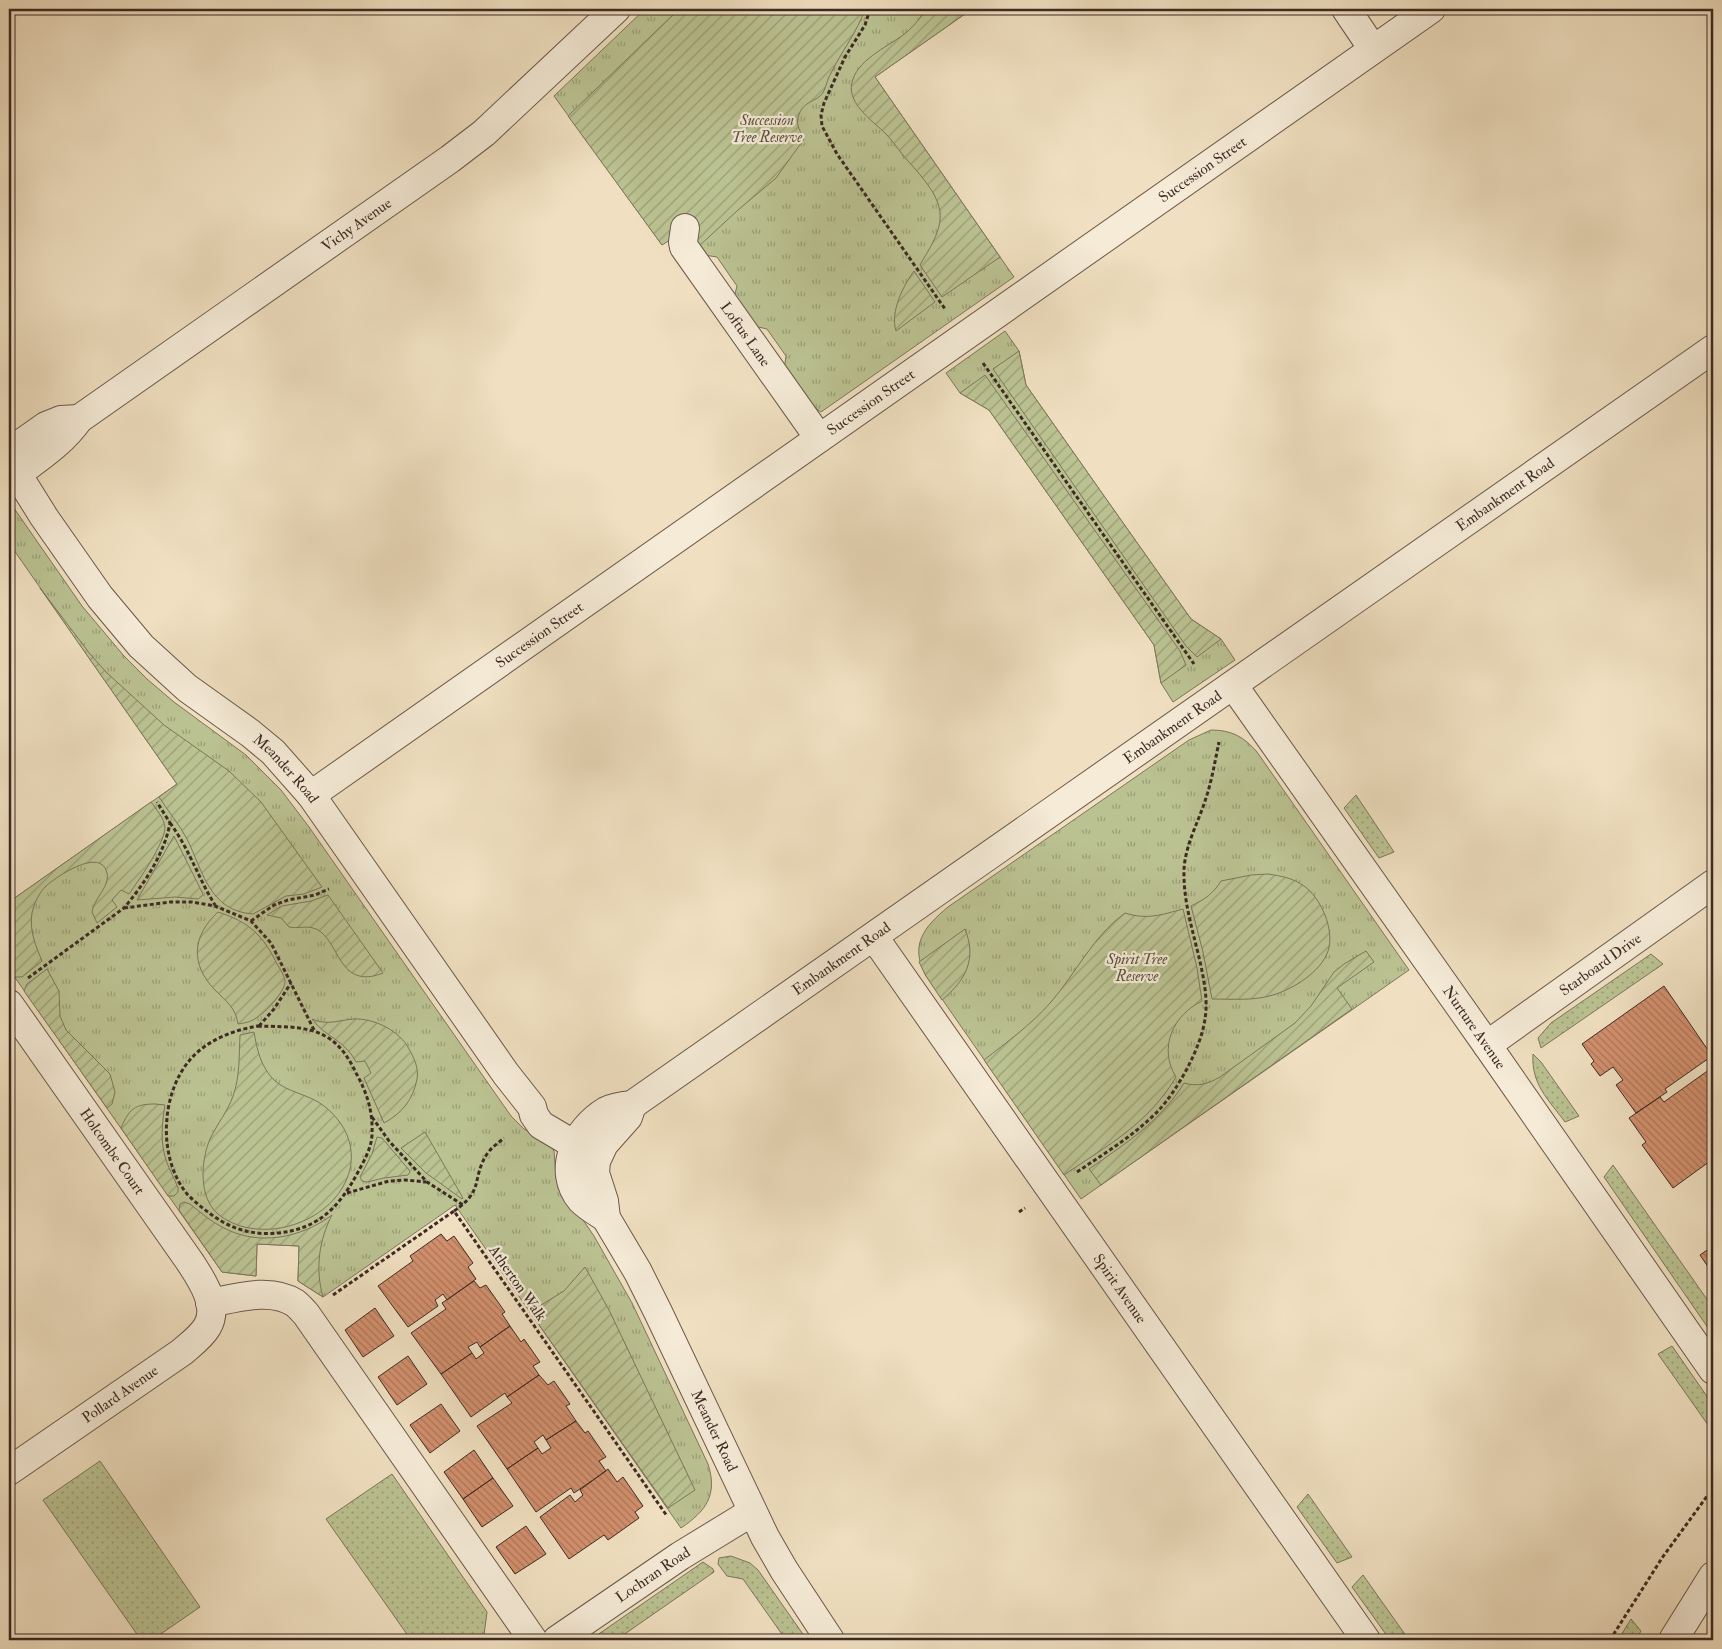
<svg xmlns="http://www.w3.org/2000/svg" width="1722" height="1649" viewBox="0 0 1722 1649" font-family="'IM FELL Double Pica',serif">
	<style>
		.grass { fill: url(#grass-dots); stroke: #7c765b }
		.park { fill: url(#park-tufts); stroke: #7c765b }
		.garden { fill: url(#garden-furrows); stroke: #7c765b }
		.building { fill: url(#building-back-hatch); stroke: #3d2a24 }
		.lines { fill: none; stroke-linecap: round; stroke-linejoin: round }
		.minor-casing { stroke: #6a584b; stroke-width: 30 }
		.path { stroke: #3d2a24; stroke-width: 3; stroke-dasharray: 4 2.5; stroke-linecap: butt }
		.minor { stroke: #f5ebd7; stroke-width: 28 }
		.labels { text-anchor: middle; stroke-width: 4.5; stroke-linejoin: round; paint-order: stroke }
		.park-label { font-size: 15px; font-style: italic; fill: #5c5040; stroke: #f5ebd7 }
		.street-label { font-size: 15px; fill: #3d2a24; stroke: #f5ebd7 }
	</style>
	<defs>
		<pattern id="grass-dots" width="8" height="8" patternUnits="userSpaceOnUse" patternTransform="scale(1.25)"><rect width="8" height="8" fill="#bbc292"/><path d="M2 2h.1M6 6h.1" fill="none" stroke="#999e77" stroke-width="1.8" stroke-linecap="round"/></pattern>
		<pattern id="park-tufts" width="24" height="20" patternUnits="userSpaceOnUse" patternTransform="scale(1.25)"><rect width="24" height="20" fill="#bbc292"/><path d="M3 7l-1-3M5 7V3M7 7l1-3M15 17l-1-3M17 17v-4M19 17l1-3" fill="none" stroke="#999e77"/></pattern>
		<pattern id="garden-furrows" width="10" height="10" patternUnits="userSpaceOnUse" patternTransform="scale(1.25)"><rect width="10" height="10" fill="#bbc292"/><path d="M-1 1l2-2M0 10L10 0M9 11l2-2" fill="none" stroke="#999e77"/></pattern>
		<pattern id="building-back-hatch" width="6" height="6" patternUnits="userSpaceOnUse" patternTransform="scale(1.25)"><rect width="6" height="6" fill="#d3906e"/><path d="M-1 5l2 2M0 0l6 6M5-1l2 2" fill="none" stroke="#ac765a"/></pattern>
	</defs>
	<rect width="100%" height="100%" fill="#f0e0c1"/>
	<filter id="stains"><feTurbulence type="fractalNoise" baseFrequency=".004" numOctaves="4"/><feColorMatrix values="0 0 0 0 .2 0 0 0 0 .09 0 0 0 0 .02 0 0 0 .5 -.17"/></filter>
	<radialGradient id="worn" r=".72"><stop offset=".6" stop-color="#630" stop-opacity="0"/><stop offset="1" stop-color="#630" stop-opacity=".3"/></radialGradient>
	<path class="grass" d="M 1356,795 L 1394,852 L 1379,858 L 1344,808 Z
		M 1651,954 L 1663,964 L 1541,1048 L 1538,1038 L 1551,1023 Z
		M 1533,1054 L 1541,1062 L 1579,1116 L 1565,1122 C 1548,1099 1531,1084 1533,1054 Z
		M 1613,1165 L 1713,1308 L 1713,1335 L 1604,1177 Z
		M 1672,1346 L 1713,1405 L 1713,1432 L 1658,1354 Z
		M 100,1461 L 200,1607 L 152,1640 L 141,1640 L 43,1500 Z
		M 392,1474 L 487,1612 L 484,1635 L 477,1640 L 411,1640 L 326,1519 Z
		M 1308,1494 L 1352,1557 L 1337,1563 L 1297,1507 Z
		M 731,1556 L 750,1563 L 758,1570 L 807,1640 L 786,1640 L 743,1579 L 727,1576 L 718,1564 L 719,1558 Z
		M 703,1562 L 713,1569 L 714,1572 L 616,1640 L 590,1640 Z
		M 1363,1575 L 1409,1640 L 1390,1640 L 1352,1587 Z
		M 1631,1619 L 1641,1631 L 1636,1640 L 1618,1640 Z"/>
	<path class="park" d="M 645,9 L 972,9 L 875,77 L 1014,277 L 821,412 L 808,403 L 784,370 L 786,356 L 767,329 L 754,326 L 734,298 L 737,286 L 717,257 L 704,255 L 678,221 L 662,245 L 554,96 Z
		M 1005,331 L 1019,351 L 1026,385 L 1109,503 L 1191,619 L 1221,639 L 1235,660 L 1173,702 L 1161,683 L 1154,645 L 989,410 L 960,393 L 946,373 Z
		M 9,501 L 82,606 L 124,656 L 147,679 L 174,702 L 246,755 L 281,790 L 309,827 L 511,1116 L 524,1129 L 542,1138 L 551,1146 L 554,1151 L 556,1178 L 561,1188 L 594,1236 L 632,1303 L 708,1464 C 718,1495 706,1511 681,1528 L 455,1205 L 323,1297 L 298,1281 L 299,1246 L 257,1244 L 256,1276 L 222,1272 L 9,969 L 9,902 L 177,784 L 9,543 Z
		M 1211,730 C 1232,730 1244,737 1257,752 L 1409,970 L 1081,1199 L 926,976 C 909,945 924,927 948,907 L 1189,740 Z"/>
	<path class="garden" d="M 679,9 L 865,9 C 857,32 842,51 831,73 C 827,79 826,89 822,94 C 814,103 802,101 798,118 C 796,126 801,132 804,139 L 776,178 L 738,210 L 698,247 L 670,240 L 662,245 L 568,116 Z
		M 926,9 L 972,9 L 875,77 L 1000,257 L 942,297 L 920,265 C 929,249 942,231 940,212 C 937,190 916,171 903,155 C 897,148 892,140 886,134 C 872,120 844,102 853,79 C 860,58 891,45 907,32 C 915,25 921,17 926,9 Z
		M 914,271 L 935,302 L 896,331 C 890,312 903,286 914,271 Z
		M 1019,351 L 1026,385 L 1109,503 L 1191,619 L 1221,639 L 1197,657 L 1186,646 L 993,369 Z
		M 985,375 L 1180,651 L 1186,665 L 1161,683 L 1154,645 L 989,410 L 960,393 Z
		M 40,588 L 90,654 L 106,672 L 164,725 L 229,771 L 261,802 L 322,887 L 304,894 L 286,896 L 253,914 C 209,911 203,871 187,839 C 179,824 168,811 159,797 L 177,784 Z
		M 151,802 C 156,809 164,818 165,827 C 165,843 139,880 129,894 L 121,890 L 112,900 L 117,907 L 97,923 L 92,912 C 94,898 110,887 107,873 C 101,846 56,877 46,886 C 39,893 34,903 32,913 C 29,930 36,947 42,961 L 22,977 L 15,977 L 9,971 L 9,902 Z
		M 174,836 L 203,894 L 202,896 L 198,899 L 175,897 L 137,900 Z
		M 1268,874 C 1281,876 1293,878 1304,886 C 1321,898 1335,930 1328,951 C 1321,972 1293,989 1273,995 C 1254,1001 1231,999 1212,999 L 1203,952 L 1191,906 C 1204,900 1214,893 1221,881 L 1251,875 Z
		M 328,895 L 383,973 C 338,991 340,940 316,929 C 307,925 298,929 289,927 L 281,918 L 267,915 L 282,906 L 311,901 Z
		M 1183,909 L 1197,968 L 1202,1001 C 1173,1015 1158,1048 1176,1077 C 1148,1124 1108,1145 1064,1175 L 984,1060 C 1007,1042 1032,1024 1051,1002 C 1076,973 1094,935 1125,913 C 1147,920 1161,915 1183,909 Z
		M 218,912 C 249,922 263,935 277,964 C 280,969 285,976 285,982 C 284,993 265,1013 256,1018 C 251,1022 244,1023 238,1024 C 236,1008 226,1001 215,990 C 190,964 192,936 218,912 Z
		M 965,929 C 977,959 966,980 942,1000 L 926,976 L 919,962 Z
		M 1366,951 L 1374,962 L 1337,988 L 1352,1009 L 1101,1185 L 1089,1169 C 1125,1144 1161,1121 1184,1083 C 1198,1087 1208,1084 1220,1077 L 1295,1023 L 1311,1006 L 1334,972 L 1344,964 Z
		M 47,969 L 59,991 L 60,1016 L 66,1030 L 110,1074 L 115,1092 L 112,1104 L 107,1108 L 24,991 L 27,984 Z
		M 312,1019 C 328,1026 338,1020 354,1019 C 374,1018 400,1031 409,1049 C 414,1058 419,1068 417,1079 C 413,1100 402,1113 384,1123 L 364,1078 L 371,1073 L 365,1061 L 356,1062 C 345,1040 325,1037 312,1019 Z
		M 254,1032 C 257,1050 261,1067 274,1080 C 288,1093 309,1094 324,1106 C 372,1144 352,1201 301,1222 C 284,1229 267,1231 249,1228 C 238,1226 226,1221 218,1214 C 198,1197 201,1160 210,1139 C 217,1124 228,1111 233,1096 C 240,1077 239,1055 240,1035 Z
		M 155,1104 L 165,1105 C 162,1124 160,1141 166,1160 C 169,1170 175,1179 178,1188 L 178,1192 L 174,1196 L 168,1196 L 121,1128 C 129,1109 135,1104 155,1104 Z
		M 425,1132 L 463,1198 L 462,1199 L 426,1173 L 401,1148 Z
		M 377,1137 L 382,1138 L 409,1170 L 410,1172 L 408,1175 L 384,1178 L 367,1182 L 362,1181 L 360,1177 L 372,1154 Z
		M 184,1202 L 190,1204 C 200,1212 210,1221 222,1227 C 258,1247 301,1238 332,1215 C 319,1240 315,1269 323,1297 L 298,1281 L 299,1246 L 257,1244 L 256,1276 L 222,1272 L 179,1210 L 180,1204 Z
		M 585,1267 L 609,1310 L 695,1490 L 668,1508 L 530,1312 L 564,1291 Z"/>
	<path class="building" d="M 1664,986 L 1712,1056 L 1665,1089 L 1667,1092 L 1636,1113 L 1616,1085 L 1623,1080 L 1613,1067 L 1600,1076 L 1591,1064 L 1594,1061 L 1582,1044 Z
		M 1713,1067 L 1713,1159 L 1673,1188 L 1642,1145 L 1646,1142 L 1629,1118 L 1660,1097 L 1664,1102 Z
		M 441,1234 L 447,1241 L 454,1236 L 473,1263 L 468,1267 L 476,1279 L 447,1300 L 443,1294 L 435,1300 L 438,1306 L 408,1327 L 378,1286 L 413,1261 L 410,1256 Z
		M 1713,1246 L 1713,1274 L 1700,1255 Z
		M 474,1281 L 480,1288 L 486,1285 L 505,1312 L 502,1314 L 510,1326 L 480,1347 L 477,1342 L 468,1347 L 472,1353 L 441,1374 L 411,1333 L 446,1309 L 442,1303 Z
		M 375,1308 L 394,1336 L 363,1357 L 345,1330 Z
		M 510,1326 L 521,1342 L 524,1339 L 540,1362 L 533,1366 L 539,1375 L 507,1397 L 505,1393 L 471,1417 L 441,1374 L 472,1353 L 476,1359 L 484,1353 L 480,1347 Z
		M 408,1356 L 427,1384 L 397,1405 L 378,1377 Z
		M 539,1375 L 548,1385 L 554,1381 L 570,1404 L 566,1406 L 576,1421 L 546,1440 L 543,1435 L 534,1442 L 538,1448 L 507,1469 L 477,1426 L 512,1403 L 507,1397 Z
		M 441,1404 L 460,1431 L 430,1453 L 410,1425 Z
		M 576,1421 L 585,1433 L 588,1431 L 606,1457 L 599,1461 L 606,1471 L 574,1493 L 571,1488 L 536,1512 L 507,1469 L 538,1448 L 542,1454 L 551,1448 L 546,1440 Z
		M 474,1450 L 493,1478 L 463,1499 L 444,1472 Z
		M 608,1469 L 617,1482 L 623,1477 L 643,1506 L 635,1512 L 639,1518 L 608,1540 L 604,1535 L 569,1559 L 540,1517 L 570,1495 L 575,1502 L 583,1495 L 580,1490 Z
		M 493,1478 L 513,1506 L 482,1527 L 463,1499 Z
		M 526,1526 L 546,1554 L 515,1574 L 496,1547 Z"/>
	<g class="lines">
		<g class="minor-casing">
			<g id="minor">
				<path d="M 1346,9 L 1373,49"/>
				<path id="s1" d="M 685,228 L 683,242 L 684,247 L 819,438"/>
				<path d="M 9,452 L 46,426 L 61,420 L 79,419"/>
				<path id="s2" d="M 9,461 L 44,517 L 100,597 L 141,646 L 187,688 L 250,733 L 273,752 L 311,795 L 506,1074 L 532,1107 L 534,1115 L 541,1125 L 597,1158"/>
				<path id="s3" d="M 17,474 C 40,457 63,442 79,419 L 450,159 L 484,133 L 616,9"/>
				<path id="s4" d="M 1233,685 L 1487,1045 L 1713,1370"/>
				<path id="s5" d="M 311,795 L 1431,9"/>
				<path id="s6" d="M 874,937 L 1366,1640"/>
				<path id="s7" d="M 9,1004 L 190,1262 C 201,1279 220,1306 207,1327 C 201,1337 191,1344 182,1352 L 9,1471"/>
				<path id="s8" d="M 1487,1045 L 1713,884"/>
				<path id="s9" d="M 632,1105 L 628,1117 L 604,1144 L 596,1161 L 595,1173 L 604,1201 L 606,1218 L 638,1272 L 658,1312 L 765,1537 L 784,1570 L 830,1640"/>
				<path id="s10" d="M 606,1218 C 597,1212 588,1207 581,1200 C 556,1170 576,1129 606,1111 C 614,1107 623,1106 632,1105 L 1713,349"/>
				<path d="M 210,1303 C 236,1298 271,1287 295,1303 C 299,1306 303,1311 306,1314 L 533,1640"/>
				<path id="s11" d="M 557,1640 L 680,1556 L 752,1512"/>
				<path d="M 1673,1640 L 1713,1576"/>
			</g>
		</g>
		<path class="path" d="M 870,9 L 865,25 L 845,57 L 824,103 L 821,115 L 822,126 L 837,154 L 945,309
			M 983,363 L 1194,664
			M 170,823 C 189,848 198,878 215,905
			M 124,908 L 170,902 L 192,902 L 215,906 L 251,921 L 271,943 L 315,1032
			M 251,921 L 274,905 L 288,900 L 315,895 L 329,889
			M 28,978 L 124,908 C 144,884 164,855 170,823 L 157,802
			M 258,1026 C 279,1027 306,1025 325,1036 C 340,1044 349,1058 356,1073 C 367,1093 373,1111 372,1134 C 372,1147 364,1161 358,1172 C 340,1206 319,1229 278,1233 C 252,1236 228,1228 208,1212 C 201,1207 194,1201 188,1195 C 158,1160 160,1096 189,1061 C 205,1041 233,1030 258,1026 Z
			M 259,1026 L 274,1009 L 291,983
			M 372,1117 L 389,1141 L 427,1182 L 463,1205
			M 1077,1172 C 1105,1153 1135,1135 1159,1110 C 1178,1089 1201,1048 1205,1019 C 1207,1007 1206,994 1204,982 C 1198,944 1183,909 1184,870 C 1185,845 1199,821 1206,798 C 1212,780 1215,761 1219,742
			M 347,1193 L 389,1181 L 405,1180 L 426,1182
			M 454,1211 C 485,1190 471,1179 487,1154 C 491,1148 498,1143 504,1138
			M 1019,1212 L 1025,1208
			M 333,1295 L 454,1211 L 667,1516
			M 1610,1640 L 1662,1558 L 1713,1488"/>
		<use href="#minor" class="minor"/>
	</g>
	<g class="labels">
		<g class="park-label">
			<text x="767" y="125">Succession<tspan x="767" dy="17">Tree Reserve</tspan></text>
			<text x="1137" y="964">Spirit Tree<tspan x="1137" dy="17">Reserve</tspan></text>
		</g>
		<g class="street-label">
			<text dy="5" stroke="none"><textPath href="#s5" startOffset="1089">Succession Street</textPath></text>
			<text dy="5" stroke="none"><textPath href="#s3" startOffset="422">Vichy Avenue</textPath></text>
			<text dy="5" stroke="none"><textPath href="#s1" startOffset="126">Loftus Lane</textPath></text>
			<text dy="5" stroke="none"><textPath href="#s5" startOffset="684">Succession Street</textPath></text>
			<text dy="5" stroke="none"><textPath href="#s10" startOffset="1228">Embankment Road</textPath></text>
			<text dy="5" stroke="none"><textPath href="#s5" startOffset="279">Succession Street</textPath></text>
			<text dy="5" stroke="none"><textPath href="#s10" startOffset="822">Embankment Road</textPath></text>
			<text dy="5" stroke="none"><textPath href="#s2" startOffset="418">Meander Road</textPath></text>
			<text dy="5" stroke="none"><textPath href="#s10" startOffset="418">Embankment Road</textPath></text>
			<text dy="5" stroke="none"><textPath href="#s8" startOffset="139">Starboard Drive</textPath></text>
			<text dy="5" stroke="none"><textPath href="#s4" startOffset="419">Nurture Avenue</textPath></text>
			<text dy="5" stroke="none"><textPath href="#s7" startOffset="180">Holcombe Court</textPath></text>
			<text transform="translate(518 1283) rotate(55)" y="5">Atherton Walk</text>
			<text dy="5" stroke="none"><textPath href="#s6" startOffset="429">Spirit Avenue</textPath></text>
			<text transform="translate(120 1394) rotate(-35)" y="5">Pollard Avenue</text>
			<text dy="5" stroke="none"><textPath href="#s9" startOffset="365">Meander Road</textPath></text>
			<text dy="5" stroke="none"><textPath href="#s11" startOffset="116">Lochran Road</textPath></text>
		</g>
	</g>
	<rect width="1722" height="1649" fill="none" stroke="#f0e0c1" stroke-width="30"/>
	<rect x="10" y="10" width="1702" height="1629" fill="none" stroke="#3d2a24" stroke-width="2.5"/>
	<rect x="15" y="15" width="1692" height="1619" fill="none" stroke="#3d2a24"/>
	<rect width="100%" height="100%" filter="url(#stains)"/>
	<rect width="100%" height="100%" fill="url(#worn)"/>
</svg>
